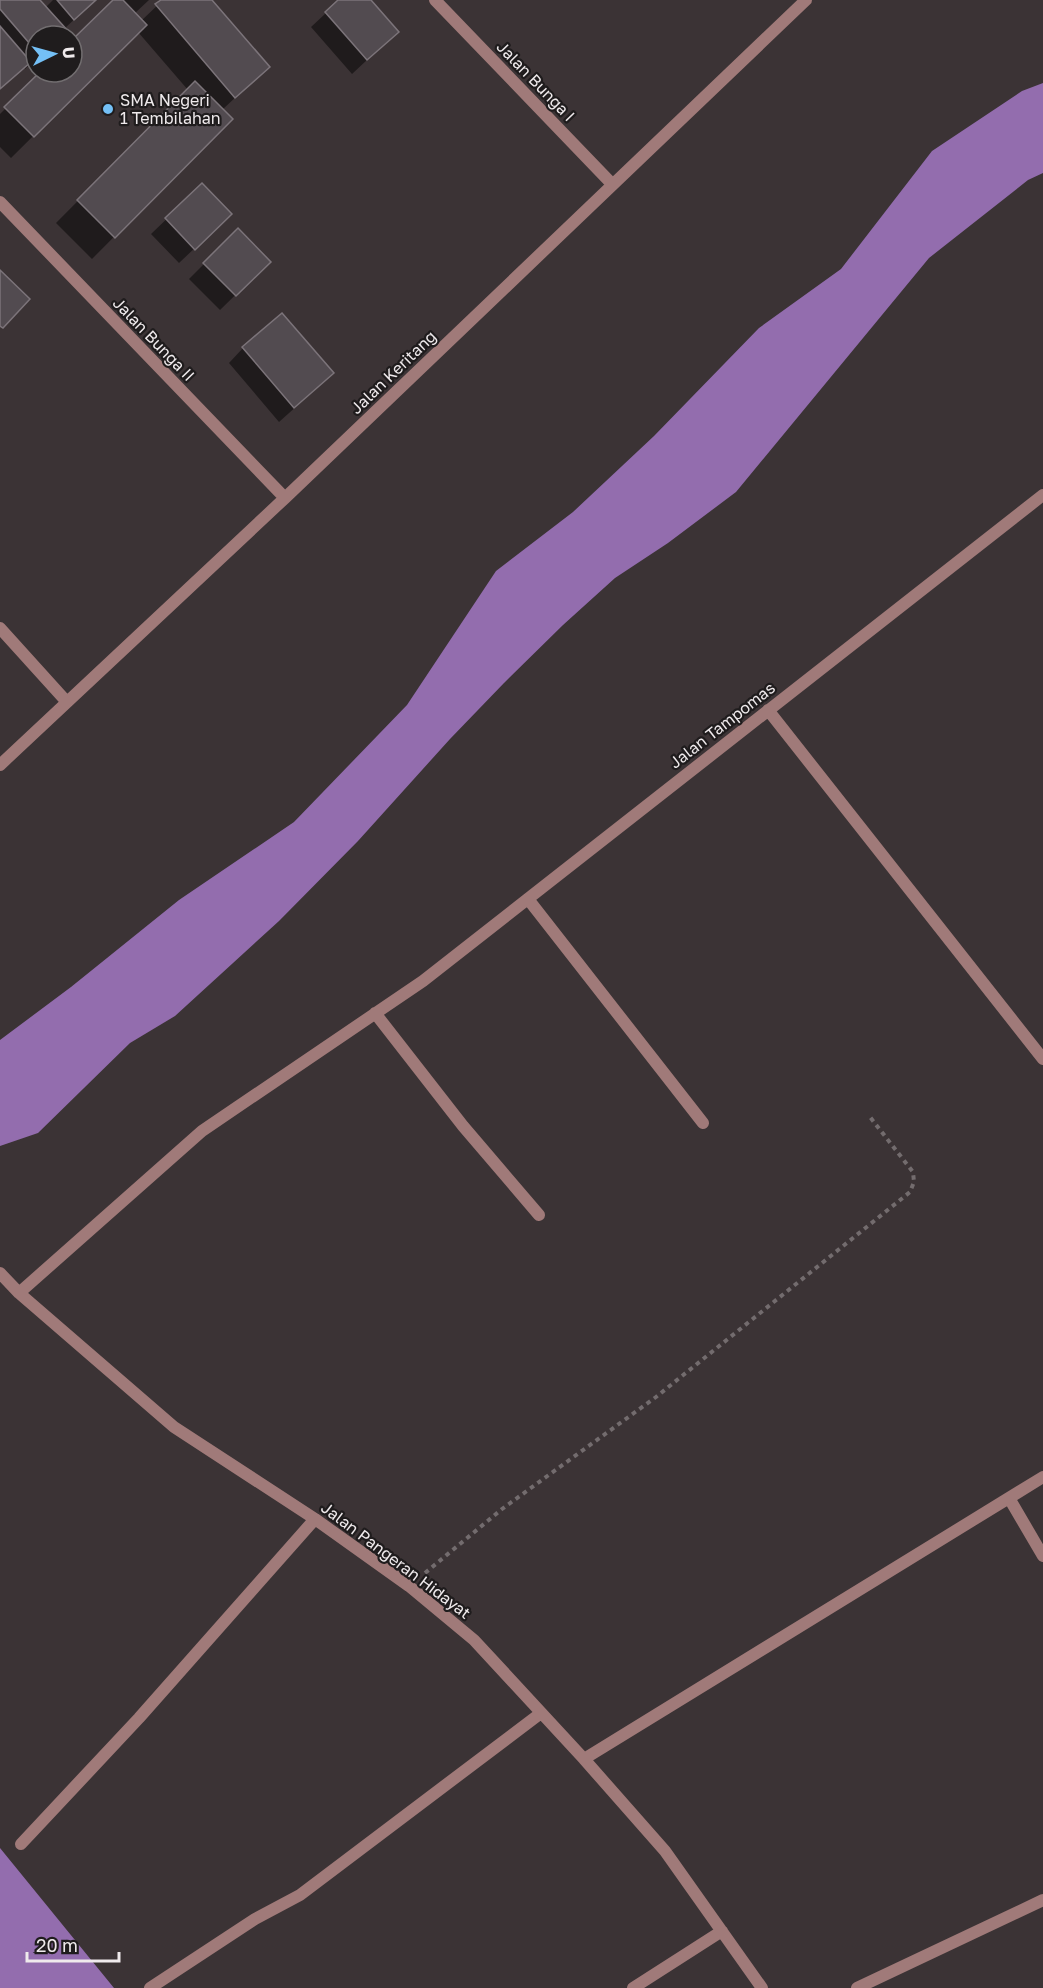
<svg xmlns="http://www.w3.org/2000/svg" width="1043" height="1988" viewBox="0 0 1043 1988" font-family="'Golos Text',sans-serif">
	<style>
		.water { fill: #936dae }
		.shadow { fill: #0007 }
		.building { fill: #524b50; stroke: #7c747a; stroke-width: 1.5 }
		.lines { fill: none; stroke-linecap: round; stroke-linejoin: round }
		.path { stroke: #736c6e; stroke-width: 4; stroke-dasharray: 4.5 4.5; stroke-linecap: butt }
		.minor { stroke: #a07a79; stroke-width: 12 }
		.tertiary { stroke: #a07a79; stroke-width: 12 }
		.poi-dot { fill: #74c0f6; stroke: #1f1c1d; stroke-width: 2 }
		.labels { text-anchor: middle; stroke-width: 4.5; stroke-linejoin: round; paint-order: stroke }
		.street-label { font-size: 16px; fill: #efeaec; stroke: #1f1c1d }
		.poi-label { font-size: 16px; fill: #efeaec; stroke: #1f1c1d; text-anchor: start }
	</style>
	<rect width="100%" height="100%" fill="#3b3335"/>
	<path class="water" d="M 1043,83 L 1043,173 L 1028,180 L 929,258 L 736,492 L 668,543 L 615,578 L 563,625 L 504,683 L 450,739 L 358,841 L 279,921 L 175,1016 L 130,1043 L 38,1133 L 0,1146 L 0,1040 L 71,987 L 179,900 L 294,822 L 407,705 L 496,571 L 573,512 L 654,436 L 759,328 L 841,269 L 932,151 L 1022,91 Z
		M 0,1848 L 114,1988 L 0,1988 Z"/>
	<path class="shadow" d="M 0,0 L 38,0 L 45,8 L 53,0 L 95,0 L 64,29 L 61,36 L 36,36 L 36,59 L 25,69 L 23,67 L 0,90 Z
		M 114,0 L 149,0 L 134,14 L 141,21 L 163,0 L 211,0 L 268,67 L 222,110 L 231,119 L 92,259 L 56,223 L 188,90 L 138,32 L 11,158 L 0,147 L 0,114 L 42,72 L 72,72 L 72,42 Z
		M 340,0 L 369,0 L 382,46 L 352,74 L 311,27 Z
		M 202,185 L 215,229 L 179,263 L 151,234 Z
		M 238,230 L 269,262 L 220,310 L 189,279 Z
		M 243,348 L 317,388 L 279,422 L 229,363 Z"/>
	<path class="building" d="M 0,0 L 40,0 L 68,31 L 62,36 L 36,36 L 36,51 L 0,9 Z
		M 57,0 L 96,0 L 74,20 Z
		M 113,0 L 123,0 L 147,25 L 34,137 L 4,107 L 40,72 L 72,72 L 72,40 Z
		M 161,0 L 212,0 L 270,67 L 235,98 L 155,4 Z
		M 338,0 L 371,0 L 399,32 L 367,60 L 325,12 Z
		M 0,26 L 31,62 L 0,89 Z
		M 195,81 L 233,119 L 115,238 L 77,200 Z
		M 202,183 L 232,214 L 195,250 L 165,218 Z
		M 238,228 L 271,262 L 236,296 L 203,263 Z
		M 0,270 L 30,299 L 3,328 L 0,326 Z
		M 282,313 L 334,373 L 294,408 L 242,347 Z"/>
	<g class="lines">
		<path class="path" d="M 425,1573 L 502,1509 L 656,1397 L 910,1192 L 914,1182 L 913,1172 L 870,1117"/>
		<path class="minor" d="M 768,710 L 1043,1059
			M 528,899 L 703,1123
			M 375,1013 L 463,1126 L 539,1215
			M 0,1273 L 19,1293 L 174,1427 L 315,1519 L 409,1586 L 474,1640 L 584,1759 L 665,1851 L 762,1988
			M 19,1293 L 202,1131 L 423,981 L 1043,495
			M 1009,1498 L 1043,1556
			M 584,1759 L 1043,1477
			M 21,1844 L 139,1718 L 315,1519
			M 150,1988 L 255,1919 L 300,1895 L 541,1713
			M 633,1988 L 722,1931
			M 857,1988 L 1043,1900"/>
		<path class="tertiary" d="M 435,0 L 612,184
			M 0,202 L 285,498
			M 0,628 L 66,701
			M 0,765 L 285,498 L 806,0"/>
	</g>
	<circle class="poi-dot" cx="108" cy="109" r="6"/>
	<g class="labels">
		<g class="street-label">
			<text transform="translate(536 81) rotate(46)" y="6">Jalan Bunga I</text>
			<text transform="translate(154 339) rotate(46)" y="6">Jalan Bunga II</text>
			<text transform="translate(393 372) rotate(-44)" y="6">Jalan Keritang</text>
			<text transform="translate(722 725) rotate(-38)" y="6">Jalan Tampomas</text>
			<text transform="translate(396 1560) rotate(37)" y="6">Jalan Pangeran Hidayat</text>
		</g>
		<g class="poi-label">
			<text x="120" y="106">SMA Negeri<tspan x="120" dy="18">1 Tembilahan</tspan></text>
		</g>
	</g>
	<g transform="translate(54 54) rotate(85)"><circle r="28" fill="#1f1c1d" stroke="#726e70" stroke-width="1.5"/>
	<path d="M0-4.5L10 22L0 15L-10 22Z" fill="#74c0f6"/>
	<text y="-9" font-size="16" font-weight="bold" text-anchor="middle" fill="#efeaec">U</text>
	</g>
	<path d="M27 1952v9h92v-9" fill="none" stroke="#efeaec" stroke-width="3"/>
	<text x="36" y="1952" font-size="18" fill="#efeaec" stroke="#1f1c1d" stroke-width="4.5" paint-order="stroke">20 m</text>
</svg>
